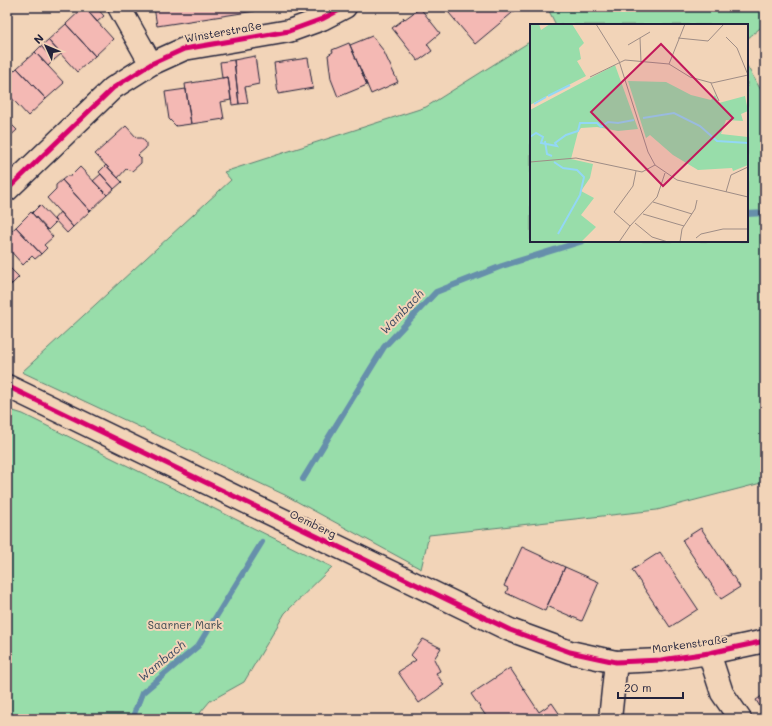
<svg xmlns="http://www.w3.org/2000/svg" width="772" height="726" viewBox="0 0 772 726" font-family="Mali,sans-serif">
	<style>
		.green { fill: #98ddaa; stroke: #5d8072 }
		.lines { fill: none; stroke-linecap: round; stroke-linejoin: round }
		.stream { stroke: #668fab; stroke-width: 6 }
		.building { fill: #f4b9b4; stroke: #22223b }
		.minor-casing { stroke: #22223b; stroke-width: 25 }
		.tertiary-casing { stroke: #22223b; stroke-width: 25 }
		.minor { stroke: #f2d4b8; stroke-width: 22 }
		.tertiary { stroke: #f2d4b8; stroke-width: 22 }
		.cycleway-casing { stroke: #f2d4b8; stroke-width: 8 }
		.cycleway { stroke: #d6006c; stroke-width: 5 }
		.labels { text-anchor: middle; stroke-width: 4; stroke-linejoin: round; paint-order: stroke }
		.street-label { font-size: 11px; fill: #22223b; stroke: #f2d4b8 }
		.park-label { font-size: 11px; fill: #3a4751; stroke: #f2d4b8 }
		.water-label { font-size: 12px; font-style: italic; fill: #394660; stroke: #f2d4b8 }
		.inset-river { fill: none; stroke: #93d7f5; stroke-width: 2 }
		.inset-road { fill: none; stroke: #9f8d86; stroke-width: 1 }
		.view { fill: #c2185b; fill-opacity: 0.15; stroke: #c2185b; stroke-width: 2 }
		.inset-edge { fill: none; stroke: #22223b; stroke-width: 2 }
	</style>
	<rect width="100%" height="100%" fill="#f2d4b8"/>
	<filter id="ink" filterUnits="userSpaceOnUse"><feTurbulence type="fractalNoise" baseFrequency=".025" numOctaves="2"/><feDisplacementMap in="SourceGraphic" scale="8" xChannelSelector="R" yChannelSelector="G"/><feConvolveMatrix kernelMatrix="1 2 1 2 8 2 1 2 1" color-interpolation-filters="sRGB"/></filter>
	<g filter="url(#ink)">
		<path class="green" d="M 547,7 L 765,7 L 765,24 L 747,39 L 747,25 L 556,25 Z
			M 531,41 L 531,241 L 747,241 L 747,66 L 765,97 L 765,482 L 657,510 L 429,535 L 421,569 L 285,495 L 22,372 L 231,180 L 224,172 L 426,107 Z
			M 7,409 L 23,414 L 332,567 L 285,613 L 244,682 L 210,701 L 195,719 L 7,719 Z"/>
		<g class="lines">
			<path class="stream" d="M 747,214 L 765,213
				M 303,479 L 384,347 L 436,292 L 502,266 L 583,241
				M 136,719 L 134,714 L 142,693 L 198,646 L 262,542"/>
		</g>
		<path class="building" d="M 84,7 L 113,39 L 95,56 L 66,24 Z
			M 84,7 L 96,7 L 104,16 L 97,22 Z
			M 154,7 L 254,7 L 255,11 L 157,26 Z
			M 444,7 L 517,7 L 518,8 L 475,44 Z
			M 420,8 L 440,33 L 427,44 L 432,51 L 418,61 L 392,28 L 404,19 L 403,17 L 405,19 Z
			M 66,24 L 95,56 L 77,72 L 48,40 Z
			M 372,36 L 383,50 L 398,82 L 371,94 L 350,45 Z
			M 48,40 L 61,54 L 54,60 L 41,46 Z
			M 349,43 L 367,85 L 338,97 L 331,79 L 328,55 L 333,52 L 332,50 Z
			M 41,46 L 54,60 L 48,66 L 35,52 Z
			M 35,52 L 64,83 L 46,99 L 17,68 Z
			M 255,56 L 259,84 L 245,87 L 248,103 L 239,104 L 234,60 Z
			M 308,58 L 313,88 L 278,94 L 274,63 Z
			M 234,60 L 239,104 L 232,105 L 228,77 L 222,78 L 220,62 Z
			M 17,68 L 46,99 L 28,116 L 7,93 L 7,78 Z
			M 228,77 L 231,100 L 221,102 L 224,119 L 191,124 L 185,84 Z
			M 186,89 L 191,124 L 176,126 L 169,119 L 165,92 Z
			M 7,93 L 13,99 L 7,104 Z
			M 7,120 L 17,130 L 7,139 Z
			M 126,126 L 137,138 L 142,138 L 146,143 L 146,148 L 138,155 L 141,158 L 141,163 L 132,171 L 126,169 L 118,178 L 95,154 Z
			M 106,165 L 122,182 L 114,189 L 99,172 Z
			M 80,167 L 107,195 L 90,211 L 62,180 L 67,176 L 71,176 Z
			M 101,174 L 114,189 L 107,195 L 93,181 Z
			M 62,180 L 90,211 L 73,227 L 47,198 L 56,189 L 56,185 Z
			M 40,205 L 56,222 L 48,230 L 32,213 Z
			M 31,212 L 53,237 L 44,245 L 47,248 L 41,254 L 16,227 Z
			M 60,212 L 73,227 L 67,233 L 54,219 Z
			M 16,227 L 41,254 L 35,259 L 32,256 L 23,265 L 7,247 L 7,235 Z
			M 7,265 L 19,277 L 12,284 L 7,279 Z
			M 7,279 L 12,284 L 7,288 Z
			M 701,528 L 740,587 L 721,599 L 682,540 Z
			M 522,547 L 565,567 L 545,611 L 506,593 L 508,588 L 504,586 Z
			M 660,552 L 698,609 L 670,627 L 632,570 Z
			M 565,567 L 599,582 L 582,621 L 547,606 Z
			M 423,639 L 441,648 L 434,659 L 440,671 L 436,673 L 444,685 L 419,703 L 398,672 L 416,660 L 411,655 Z
			M 510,668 L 539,712 L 552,703 L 563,719 L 488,719 L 471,694 Z
			M 765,694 L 765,715 L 756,700 Z"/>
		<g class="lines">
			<g class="minor-casing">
				<path id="minor" d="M 119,7 L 151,64
					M 7,190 L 113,88 L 151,64 L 184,49 L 289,31 L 322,19 L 345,7
					M 709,653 L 722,693 L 740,719
					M 610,719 L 616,662"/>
			</g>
			<g class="tertiary-casing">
				<path id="tertiary" d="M 7,386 L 510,630 L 570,652 L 616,662 L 661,660 L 709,653 L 765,641"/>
			</g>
			<use href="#minor" class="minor"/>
			<use href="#tertiary" class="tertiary"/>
			<g class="cycleway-casing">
				<path id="cycleway" d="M 7,190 L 113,88 L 151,64 L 184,49 L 289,31 L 322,19 L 345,7
					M 7,386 L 510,630 L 570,652 L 616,662 L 661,660 L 709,653 L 765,641"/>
			</g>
			<use href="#cycleway" class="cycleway"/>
		</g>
	</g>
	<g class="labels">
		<g class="street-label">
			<text transform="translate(223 32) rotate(-10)" y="4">Winsterstraße</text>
			<text transform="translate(313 524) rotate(26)" y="4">Oemberg</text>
			<text transform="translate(690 644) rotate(-8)" y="4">Markenstraße</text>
		</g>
		<g class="park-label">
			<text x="185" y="629">Saarner Mark</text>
		</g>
		<g class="water-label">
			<text transform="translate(402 312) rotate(-46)" y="4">Wambach</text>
			<text transform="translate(162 661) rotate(-39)" y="4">Wambach</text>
		</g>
	</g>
	<g transform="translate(530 24)">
		<rect width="218" height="218" fill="#f2d4b8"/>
		<path d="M 0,0 L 9,0 L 11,6 L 20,0 L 42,0 L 54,19 L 49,24 L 51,35 L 47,37 L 56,52 L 0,81 ZM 85,41 L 108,105 L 88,107 L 67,103 L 51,104 L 48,108 L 41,135 L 63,140 L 60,154 L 51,167 L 64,174 L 51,191 L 66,203 L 51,218 L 0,218 L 0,86 ZM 98,57 L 136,58 L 161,71 L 181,76 L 185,71 L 189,79 L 215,72 L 218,87 L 211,90 L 213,97 L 196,96 L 191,110 L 218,113 L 218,141 L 203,147 L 202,144 L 168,146 L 143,131 L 120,111 L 116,114 Z" fill="#98ddaa"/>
		<path class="inset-river" d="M 18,72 L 40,61M 4,80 L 16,73M 113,94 L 144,89 L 170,102 L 187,117 L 218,119M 0,113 L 6,109 L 13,113 L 11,119 L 27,122 L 25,119 L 36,111 L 48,107 L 50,99 L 67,99 L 71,103 L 78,98 L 88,99 L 104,96M 15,117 L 17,130 L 22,132M 24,138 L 33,144 L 47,146 L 54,153 L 50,171 L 28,210"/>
		<path class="inset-road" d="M 66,0 L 89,37 L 118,128 L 125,141 L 147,156 L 218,173M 196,13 L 207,24 L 218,51M 110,14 L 111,38M 148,14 L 178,17 L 194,0M 98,21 L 120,8M 139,40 L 155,0M 60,53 L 95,36 L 139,40 L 160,53 L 182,59 L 218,51M 181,59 L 189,77M 0,138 L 46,134 L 112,148 L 125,141M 106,147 L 103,162 L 84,188 L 100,202 L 127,173 L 135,149M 196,168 L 201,151 L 218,143M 123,178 L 162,190M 113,190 L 154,202M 105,199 L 122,213 L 138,218M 166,214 L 171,210 L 193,205 L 218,205M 89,218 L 100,202M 150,218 L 152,205 L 165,185 L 167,176"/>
		<path class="view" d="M 131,20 L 203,94 L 133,162 L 61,88 Z"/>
		<rect width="218" height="218" class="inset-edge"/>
	</g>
	<rect width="772" height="726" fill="none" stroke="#f2d4b8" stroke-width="24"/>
	<rect x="12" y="12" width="748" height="702" fill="none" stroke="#22223b" stroke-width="1.5" filter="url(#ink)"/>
	<g transform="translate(46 46) rotate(314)" stroke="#f2d4b8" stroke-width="3" paint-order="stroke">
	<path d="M0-3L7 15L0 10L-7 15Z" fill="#22223b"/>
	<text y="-6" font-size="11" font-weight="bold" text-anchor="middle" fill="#22223b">N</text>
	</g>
	<path d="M618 692v6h65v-6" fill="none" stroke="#22223b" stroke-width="2"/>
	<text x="624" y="692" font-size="12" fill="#22223b" stroke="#f2d4b8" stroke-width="3" paint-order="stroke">20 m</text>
</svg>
